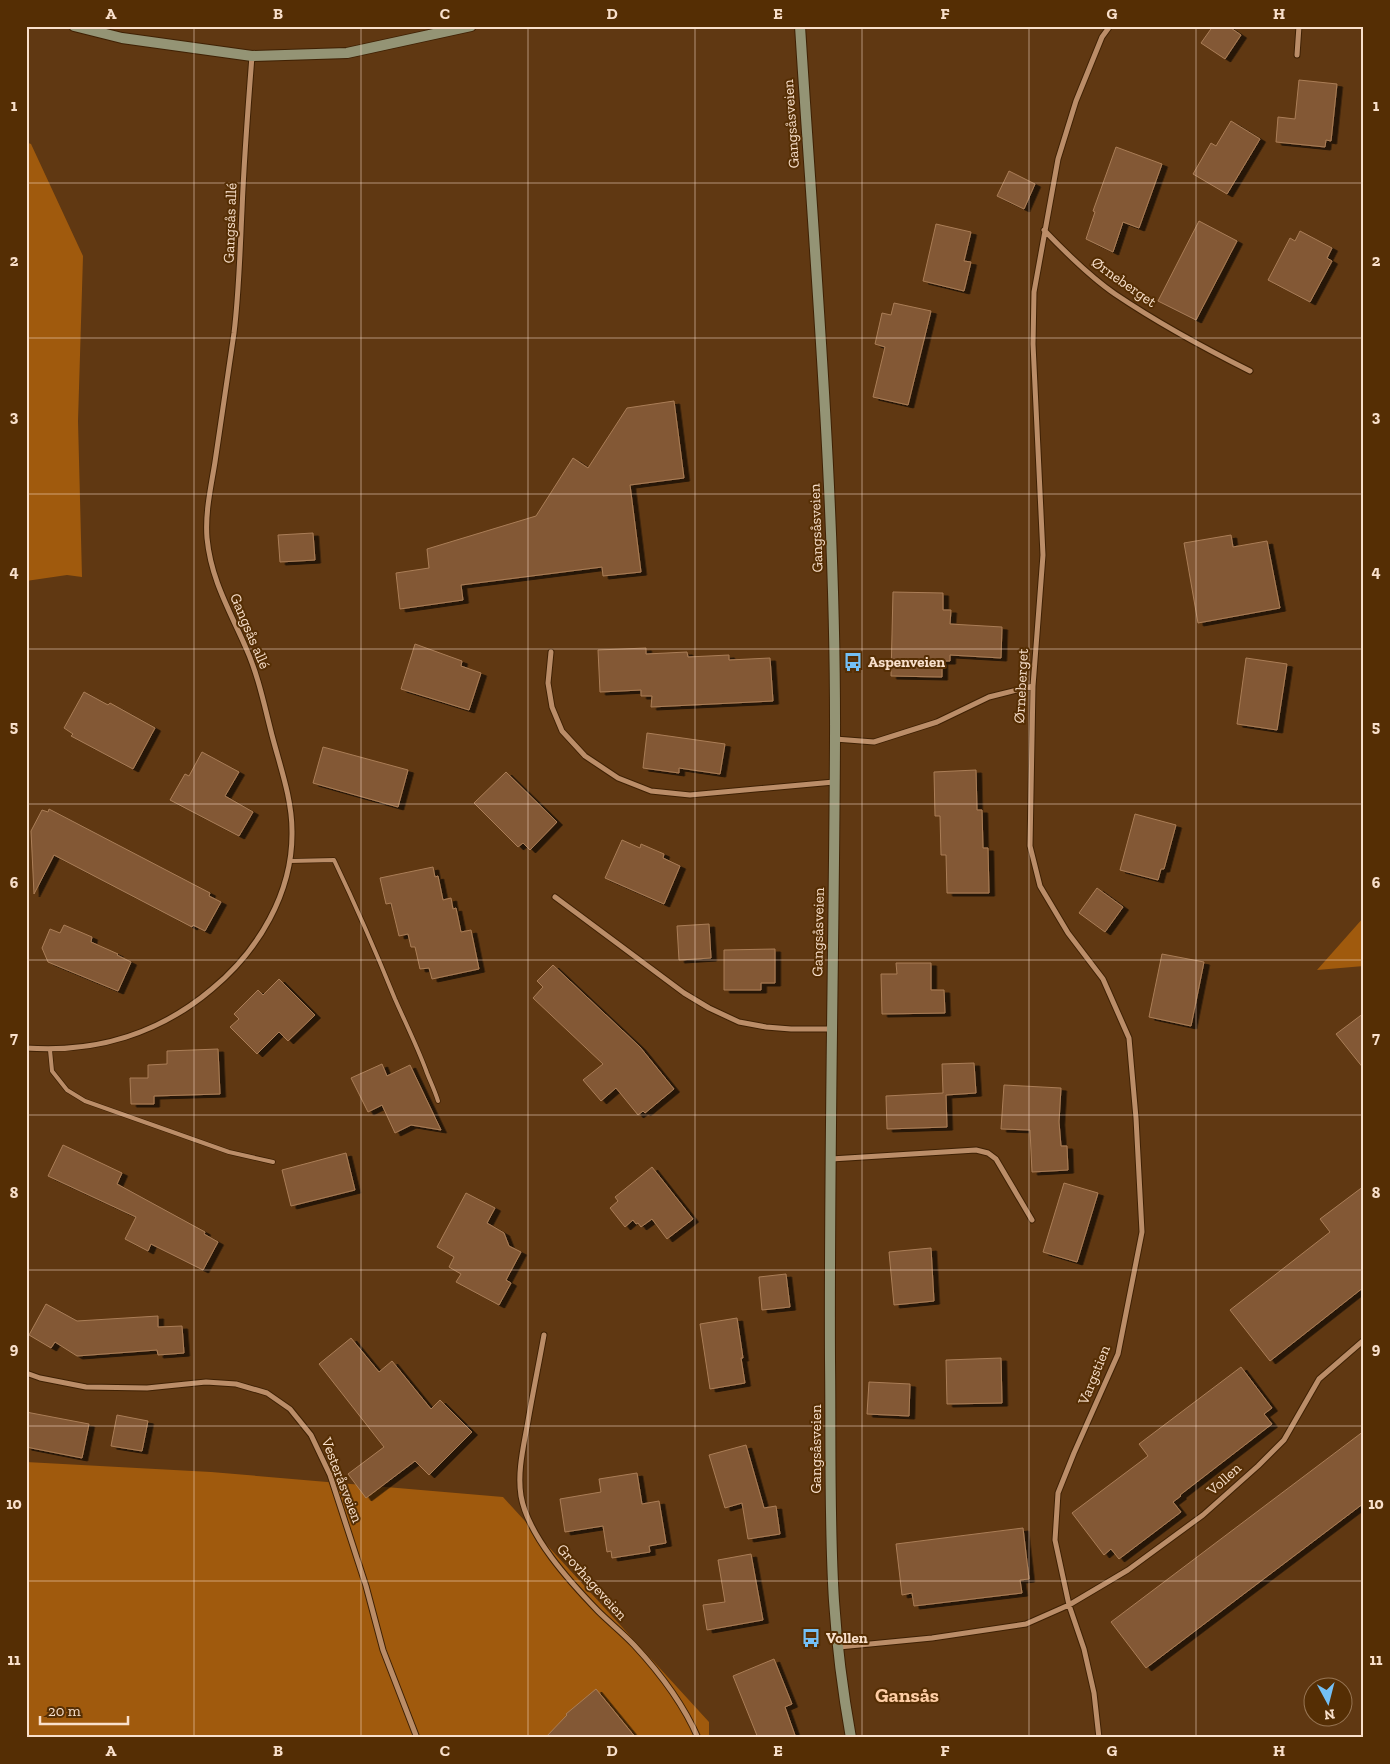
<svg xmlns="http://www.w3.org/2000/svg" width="1390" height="1764" viewBox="0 0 1390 1764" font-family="'Zilla Slab',serif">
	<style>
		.forest { fill: #a05a0d }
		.building { fill: #835934; stroke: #aa7d57; filter: url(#shadow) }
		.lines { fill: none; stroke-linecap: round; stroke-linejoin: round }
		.lane-casing { stroke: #3f2104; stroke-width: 5.5 }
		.street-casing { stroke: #3f2104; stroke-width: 7 }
		.secondary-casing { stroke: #3f2104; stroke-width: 12 }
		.lane { stroke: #bb8d68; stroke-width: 4 }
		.street { stroke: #bb8d68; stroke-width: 5 }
		.secondary { stroke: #949475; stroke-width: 10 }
		.grid { fill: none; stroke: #f9e0cc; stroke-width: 1; stroke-opacity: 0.55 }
		.labels { text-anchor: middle; stroke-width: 4; stroke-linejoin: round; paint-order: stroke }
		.street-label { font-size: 15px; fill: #f9e0cc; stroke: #552e04 }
		.poi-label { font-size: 15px; font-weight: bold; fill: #f9e0cc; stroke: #552e04; text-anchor: start }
		.district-label { font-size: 20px; font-weight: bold; fill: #fecda5; stroke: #552e04 }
		.neatline { fill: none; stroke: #f9e0cc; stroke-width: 2 }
		.grid-label { font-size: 16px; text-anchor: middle; font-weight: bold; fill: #f9e0cc }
	</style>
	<defs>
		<filter id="shadow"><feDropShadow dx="5.5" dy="3" stdDeviation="0" flood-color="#0009"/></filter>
	</defs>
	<rect width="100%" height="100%" fill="#603812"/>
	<path class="forest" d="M 26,142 L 31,144 L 83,256 L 78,421 L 82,577 L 67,575 L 26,581 Z
		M 1364,917 L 1364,966 L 1317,970 Z
		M 26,1462 L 211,1472 L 503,1497 L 709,1722 L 709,1738 L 26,1738 Z"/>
	<path class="building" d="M 1213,26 L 1228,26 L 1241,35 L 1225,59 L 1201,43 Z
		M 1299,80 L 1337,84 L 1331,141 L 1326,140 L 1325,147 L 1276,142 L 1278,117 L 1295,119 Z
		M 1231,121 L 1260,139 L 1227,194 L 1193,174 L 1211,143 L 1216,146 Z
		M 1116,147 L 1162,164 L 1139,228 L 1123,222 L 1113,252 L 1086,239 L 1095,212 L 1093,211 Z
		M 1009,171 L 1035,184 L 1024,209 L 997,196 Z
		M 1199,221 L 1237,241 L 1196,320 L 1158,301 Z
		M 936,224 L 971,232 L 964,261 L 971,262 L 964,291 L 923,281 Z
		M 1300,231 L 1332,248 L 1327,258 L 1332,261 L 1310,302 L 1268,280 L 1290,238 L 1295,241 Z
		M 894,303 L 931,311 L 908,405 L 873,397 L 885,347 L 875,344 L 882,313 L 891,315 Z
		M 674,401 L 684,478 L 630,485 L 641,572 L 603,576 L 602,567 L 461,585 L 463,600 L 400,609 L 396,573 L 429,568 L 427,549 L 536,516 L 573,458 L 588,468 L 627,408 Z
		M 313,533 L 315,560 L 280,562 L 278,535 Z
		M 1231,535 L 1233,547 L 1267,541 L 1280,608 L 1198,623 L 1184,543 Z
		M 893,592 L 943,593 L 943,610 L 951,610 L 950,624 L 1002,627 L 1001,658 L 950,655 L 950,661 L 942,661 L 942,677 L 891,676 Z
		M 415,644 L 462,661 L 461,666 L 481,673 L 469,710 L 401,689 Z
		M 646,648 L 646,654 L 687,652 L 688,657 L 729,655 L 729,660 L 770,658 L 773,701 L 651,707 L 652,696 L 641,696 L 641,690 L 600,692 L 598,650 Z
		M 1246,658 L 1287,664 L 1277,730 L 1237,724 Z
		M 84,692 L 108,705 L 110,703 L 155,728 L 133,769 L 71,736 L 73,734 L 64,728 Z
		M 647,733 L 725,744 L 720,774 L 679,768 L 679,773 L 643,768 Z
		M 323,747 L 408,770 L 398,807 L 313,783 Z
		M 202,752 L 239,772 L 225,796 L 253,812 L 239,836 L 170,800 L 185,774 L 189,776 Z
		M 976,770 L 977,810 L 982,810 L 983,848 L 988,848 L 989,893 L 947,893 L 946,855 L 941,855 L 940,816 L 935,816 L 934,772 Z
		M 506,772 L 557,822 L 530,850 L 523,843 L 518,847 L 474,803 Z
		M 49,809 L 210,893 L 209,896 L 221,902 L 205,931 L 193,925 L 192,927 L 54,855 L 34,894 L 31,831 L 42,810 L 48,812 Z
		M 1135,814 L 1176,825 L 1164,869 L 1161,869 L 1158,880 L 1120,870 Z
		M 622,840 L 640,848 L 641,844 L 664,854 L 663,858 L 680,866 L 664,904 L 605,878 Z
		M 433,867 L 435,877 L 438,876 L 443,900 L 451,898 L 453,909 L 456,908 L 461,932 L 471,930 L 479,969 L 432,979 L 429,968 L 420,969 L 415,947 L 411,947 L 408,934 L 399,936 L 391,903 L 386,904 L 380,878 Z
		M 1097,888 L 1123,907 L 1105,932 L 1079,913 Z
		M 709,924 L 711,958 L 679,960 L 677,926 Z
		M 64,925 L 92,937 L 91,942 L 118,954 L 117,955 L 131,962 L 118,991 L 48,962 L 42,948 L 50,929 L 60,933 Z
		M 775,949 L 775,983 L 761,983 L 761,990 L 724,990 L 724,950 Z
		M 1162,954 L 1204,962 L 1191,1026 L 1149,1017 Z
		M 896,963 L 931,963 L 931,990 L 944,990 L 945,1013 L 882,1014 L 881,974 L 897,974 Z
		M 553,965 L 640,1047 L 674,1089 L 645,1113 L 643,1111 L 638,1115 L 616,1088 L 601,1101 L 583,1080 L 603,1064 L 533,998 L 543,987 L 537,981 Z
		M 279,979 L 315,1015 L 288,1041 L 279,1032 L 257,1054 L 230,1027 L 239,1019 L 234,1014 L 258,990 L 263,995 Z
		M 1364,1013 L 1364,1069 L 1336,1034 Z
		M 218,1049 L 220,1094 L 154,1096 L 154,1104 L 131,1104 L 130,1078 L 148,1078 L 148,1065 L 167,1064 L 167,1051 Z
		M 974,1063 L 976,1093 L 946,1095 L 947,1127 L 887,1129 L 886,1096 L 943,1093 L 942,1064 Z
		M 382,1064 L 387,1076 L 410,1065 L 441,1130 L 411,1125 L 395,1133 L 382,1105 L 368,1112 L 351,1078 Z
		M 1004,1085 L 1061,1088 L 1059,1122 L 1061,1146 L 1067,1146 L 1068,1170 L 1032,1172 L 1030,1130 L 1001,1129 Z
		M 63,1145 L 122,1173 L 117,1184 L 205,1232 L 204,1234 L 218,1242 L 203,1270 L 151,1244 L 148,1251 L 125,1239 L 136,1217 L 48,1176 Z
		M 346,1153 L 355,1190 L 291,1206 L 282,1170 Z
		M 652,1167 L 693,1219 L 667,1239 L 652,1219 L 641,1227 L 638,1223 L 636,1224 L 633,1220 L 625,1227 L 610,1208 L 618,1201 L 615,1197 Z
		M 1064,1183 L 1098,1193 L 1077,1262 L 1043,1252 Z
		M 1364,1186 L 1364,1287 L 1270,1361 L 1230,1310 L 1330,1232 L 1320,1219 Z
		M 466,1193 L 495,1208 L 487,1223 L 504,1233 L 509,1246 L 521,1252 L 506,1280 L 511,1283 L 499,1305 L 456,1282 L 461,1274 L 449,1267 L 454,1257 L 437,1247 Z
		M 931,1248 L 934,1301 L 894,1305 L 889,1252 Z
		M 786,1274 L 790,1307 L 762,1310 L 759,1277 Z
		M 46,1304 L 77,1321 L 158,1316 L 158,1327 L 182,1326 L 184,1353 L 158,1355 L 157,1350 L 77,1356 L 55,1342 L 51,1348 L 29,1335 Z
		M 737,1318 L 743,1358 L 741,1358 L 745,1383 L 710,1389 L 700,1324 Z
		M 351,1338 L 379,1372 L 392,1361 L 431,1409 L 440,1400 L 472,1432 L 429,1475 L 415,1461 L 366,1498 L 348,1474 L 384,1447 L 319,1364 Z
		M 1001,1358 L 1002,1403 L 947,1404 L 946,1360 Z
		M 1241,1367 L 1272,1408 L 1264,1414 L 1272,1424 L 1180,1495 L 1181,1496 L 1173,1502 L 1181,1512 L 1119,1559 L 1111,1549 L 1104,1555 L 1072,1513 L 1148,1456 L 1139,1444 Z
		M 869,1382 L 910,1384 L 909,1416 L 867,1414 Z
		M 26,1412 L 89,1424 L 82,1458 L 26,1447 Z
		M 117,1415 L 148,1421 L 142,1451 L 111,1446 Z
		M 1364,1431 L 1364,1503 L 1146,1668 L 1111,1622 Z
		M 746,1445 L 764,1508 L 776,1506 L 780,1534 L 748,1539 L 742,1503 L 725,1508 L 709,1455 Z
		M 637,1473 L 642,1504 L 659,1501 L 666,1543 L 649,1546 L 650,1552 L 612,1558 L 611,1551 L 607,1552 L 603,1526 L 565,1532 L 560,1499 L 601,1492 L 599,1479 Z
		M 1023,1528 L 1029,1579 L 1020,1580 L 1022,1593 L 914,1606 L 912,1593 L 902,1595 L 896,1544 Z
		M 751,1554 L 763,1620 L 707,1630 L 703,1605 L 725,1602 L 718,1560 Z
		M 774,1659 L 792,1704 L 785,1707 L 796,1738 L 758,1738 L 733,1676 Z
		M 596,1689 L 636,1738 L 545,1738 L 567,1715 L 566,1714 Z"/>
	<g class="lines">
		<g class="lane-casing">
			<path id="lane" d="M 290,861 L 334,860 C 356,906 376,952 395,999 C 406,1024 418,1048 427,1073 C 431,1083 435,1091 438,1101
				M 50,1050 L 52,1071 L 67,1090 L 85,1101 L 229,1152 L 273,1162"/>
		</g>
		<g class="street-casing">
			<path id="street" d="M 1297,55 L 1299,26
				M 1044,230 C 1066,253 1089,276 1115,294 C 1158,323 1204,348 1250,371
				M 551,652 L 548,683 L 552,707 L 562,731 L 585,756 L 618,778 L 651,791 L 690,795 L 834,782
				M 835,739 L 874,742 L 937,722 L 989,697 L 1033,686
				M 555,897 L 684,993 L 709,1008 L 739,1022 L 766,1027 L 791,1029 L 832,1029
				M 26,1048 C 95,1053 159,1034 212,989 C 258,951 293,893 292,831 C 292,800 281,769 273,739 C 265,709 259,677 246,648 C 230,611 211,580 207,538 C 205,512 211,487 215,462 C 221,419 228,376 234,333 C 239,292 240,251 242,210 C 244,159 248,107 252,56
				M 831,1159 L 976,1150 L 988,1153 L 996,1159 L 1032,1220
				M 544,1335 C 539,1363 533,1392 528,1421 C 524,1445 517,1471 521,1496 C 528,1536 570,1582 598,1611 C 610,1623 623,1633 634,1645 C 660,1673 683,1703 698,1738
				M 26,1373 L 40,1378 L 86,1387 L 147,1388 L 206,1382 L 236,1384 L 267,1393 L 290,1409 L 311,1435 L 330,1475 L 366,1586 L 383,1650 L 417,1738
				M 839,1647 L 932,1638 L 1026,1624 L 1069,1605 L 1128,1570 L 1203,1515 L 1258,1466 L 1284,1440 L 1319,1379 L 1364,1340
				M 1099,1738 L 1094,1693 L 1084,1649 L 1069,1605 L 1055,1540 L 1058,1493 L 1074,1453 L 1118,1354 L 1142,1232 L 1136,1118 L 1129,1038 L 1103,979 L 1068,933 L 1040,886 L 1030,846 L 1033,686 L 1043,555 L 1033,344 L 1034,292 L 1058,159 L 1076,101 L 1102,37 L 1110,26"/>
		</g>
		<g class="secondary-casing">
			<path id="secondary" d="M 74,26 L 122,38 L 252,56 L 347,53 L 471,26
				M 800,26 C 815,264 836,502 835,740 C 834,947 829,1153 830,1360 C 831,1440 829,1521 834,1601 C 837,1647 843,1693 851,1738"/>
		</g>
		<use href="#lane" class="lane"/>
		<use href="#street" class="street"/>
		<use href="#secondary" class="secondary"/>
	</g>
	<path class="grid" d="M 194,26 L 194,1738M 361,26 L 361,1738M 528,26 L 528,1738M 695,26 L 695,1738M 862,26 L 862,1738M 1029,26 L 1029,1738M 1196,26 L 1196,1738M 26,183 L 1364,183M 26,338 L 1364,338M 26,494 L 1364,494M 26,649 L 1364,649M 26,804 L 1364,804M 26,960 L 1364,960M 26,1115 L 1364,1115M 26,1270 L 1364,1270M 26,1426 L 1364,1426M 26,1581 L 1364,1581"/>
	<defs>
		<g id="bus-bare" transform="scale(1.5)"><path d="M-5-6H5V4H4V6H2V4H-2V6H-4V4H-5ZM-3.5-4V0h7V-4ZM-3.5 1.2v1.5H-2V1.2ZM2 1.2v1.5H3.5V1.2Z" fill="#74c0f6" stroke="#552e04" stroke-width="2.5" paint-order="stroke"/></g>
	</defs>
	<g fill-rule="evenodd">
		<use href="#bus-bare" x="853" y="662"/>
		<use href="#bus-bare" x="811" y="1638"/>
	</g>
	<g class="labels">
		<g class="street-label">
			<text transform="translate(791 124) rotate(-94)" y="5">Gangsåsveien</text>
			<text transform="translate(230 223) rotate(-88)" y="5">Gangsås allé</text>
			<text transform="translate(1124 282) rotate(35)" y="5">Ørneberget</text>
			<text transform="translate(816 528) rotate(-92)" y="5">Gangsåsveien</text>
			<text transform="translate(250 631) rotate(67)" y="5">Gangsås allé</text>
			<text transform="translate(1021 686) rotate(-87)" y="5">Ørneberget</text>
			<text transform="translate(818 932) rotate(-89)" y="5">Gangsåsveien</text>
			<text transform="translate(1094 1375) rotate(-68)" y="5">Vargstien</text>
			<text transform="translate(816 1449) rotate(-90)" y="5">Gangsåsveien</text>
			<text transform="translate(1224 1479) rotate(-42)" y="5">Vollen</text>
			<text transform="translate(342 1480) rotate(69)" y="5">Vesteråsveien</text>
			<text transform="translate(592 1582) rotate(48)" y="5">Grovhageveien</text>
		</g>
		<g class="poi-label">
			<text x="868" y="667">Aspenveien</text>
			<text x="826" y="1643">Vollen</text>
		</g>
		<g class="district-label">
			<text x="907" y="1702">Gansås</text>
		</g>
	</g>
	<rect width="1390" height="1764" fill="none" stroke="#552e04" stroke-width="55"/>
	<g transform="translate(1328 1702) rotate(173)"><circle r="24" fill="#552e04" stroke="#977554"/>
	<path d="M0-4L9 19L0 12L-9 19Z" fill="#74c0f6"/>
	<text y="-8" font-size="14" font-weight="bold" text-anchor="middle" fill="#f9e0cc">N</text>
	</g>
	<path d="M40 1716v8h88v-8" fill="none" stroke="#f9e0cc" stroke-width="2.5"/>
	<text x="48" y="1716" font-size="15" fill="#f9e0cc" stroke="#552e04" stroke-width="4" paint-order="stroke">20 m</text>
	<rect x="28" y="28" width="1334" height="1708" class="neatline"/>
	<g class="grid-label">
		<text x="111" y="19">A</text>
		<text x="278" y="19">B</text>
		<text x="445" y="19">C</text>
		<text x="612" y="19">D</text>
		<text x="778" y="19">E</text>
		<text x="945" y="19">F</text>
		<text x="1112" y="19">G</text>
		<text x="1279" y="19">H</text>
		<text x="14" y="111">1</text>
		<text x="1376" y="111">1</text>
		<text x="14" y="266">2</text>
		<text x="1376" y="266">2</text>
		<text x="14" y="422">3</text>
		<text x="1376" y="422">3</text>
		<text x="14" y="577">4</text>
		<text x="1376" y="577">4</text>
		<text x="14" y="732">5</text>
		<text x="1376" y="732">5</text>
		<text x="14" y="888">6</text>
		<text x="1376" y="888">6</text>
		<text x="14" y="1043">7</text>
		<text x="1376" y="1043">7</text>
		<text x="14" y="1198">8</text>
		<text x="1376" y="1198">8</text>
		<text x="14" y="1354">9</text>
		<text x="1376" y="1354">9</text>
		<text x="14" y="1509">10</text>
		<text x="1376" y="1509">10</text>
		<text x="14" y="1665">11</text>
		<text x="1376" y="1665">11</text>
		<text x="111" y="1756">A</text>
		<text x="278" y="1756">B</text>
		<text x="445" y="1756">C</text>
		<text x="612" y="1756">D</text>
		<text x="778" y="1756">E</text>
		<text x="945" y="1756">F</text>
		<text x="1112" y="1756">G</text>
		<text x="1279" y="1756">H</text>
	</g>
</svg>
